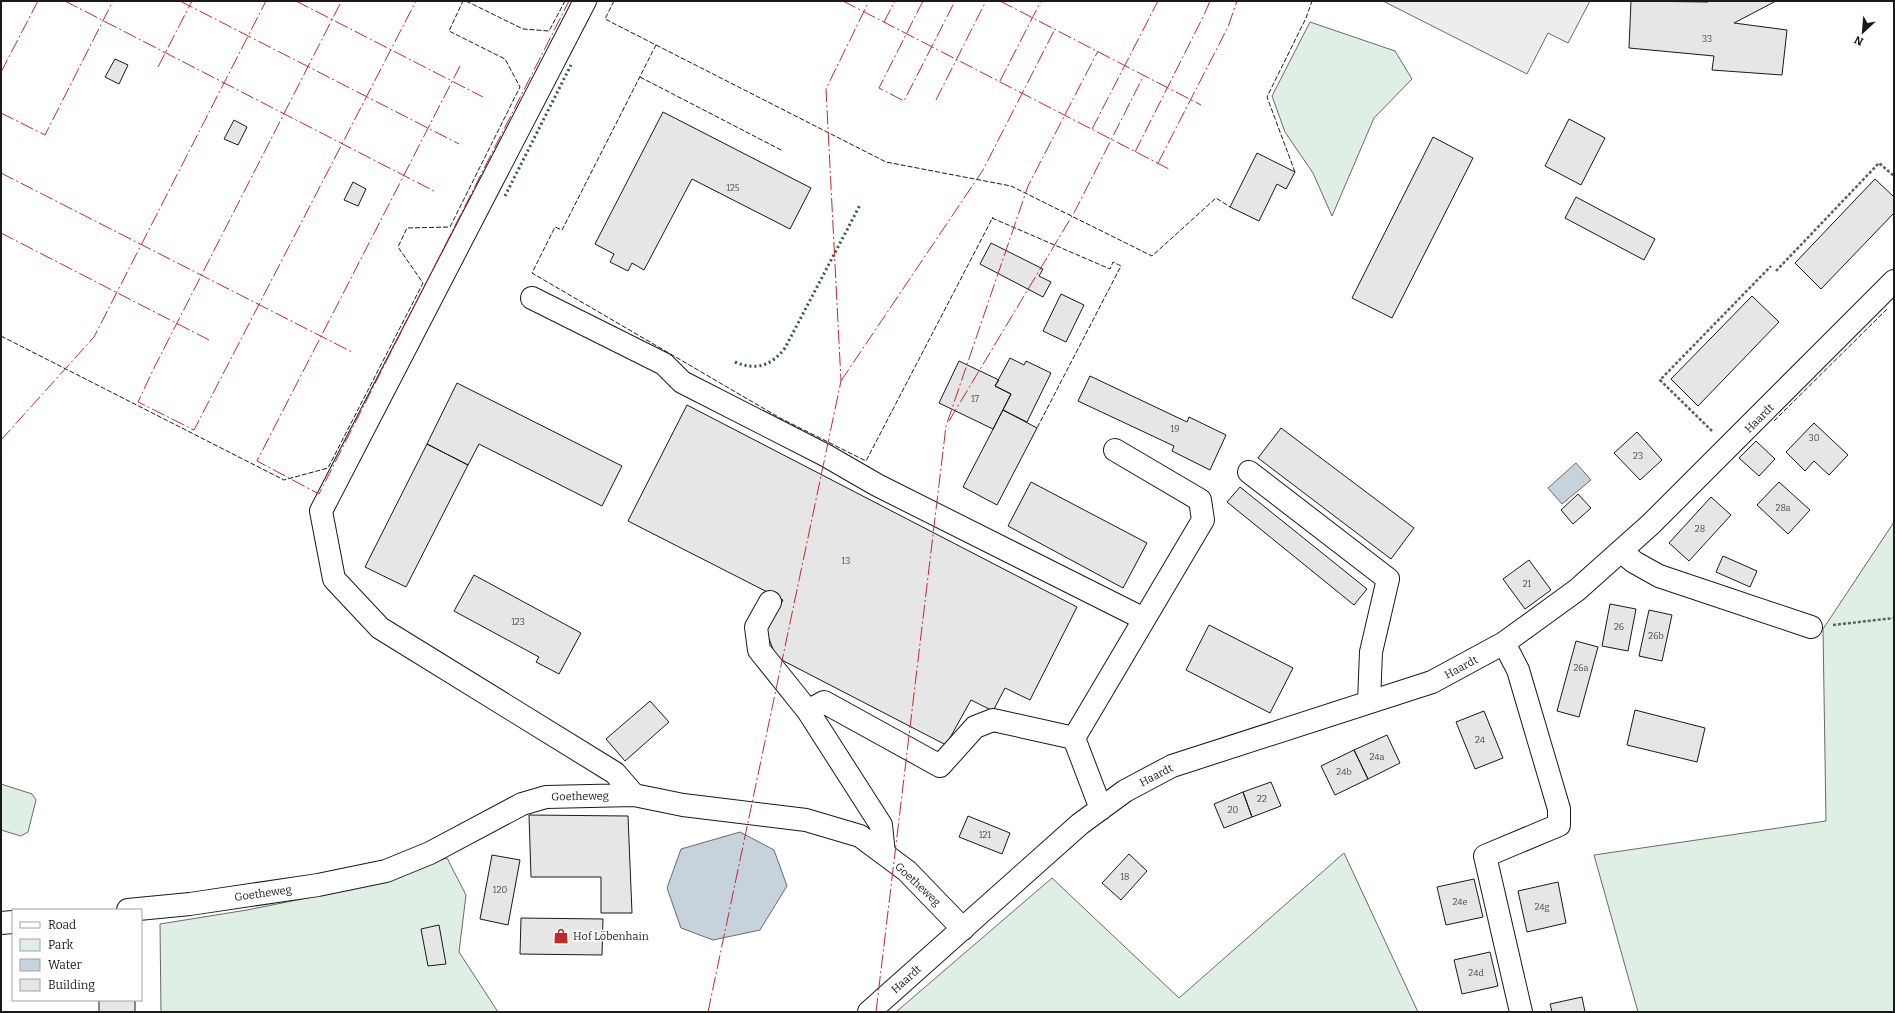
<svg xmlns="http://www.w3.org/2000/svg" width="1895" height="1013" viewBox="0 0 1895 1013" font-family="Bitter,serif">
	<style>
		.green { fill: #e0efe3; stroke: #6a6a6a }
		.parking { fill: #ededed; stroke: #6a6a6a }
		.water { fill: #c6d2dc; stroke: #6a6a6a }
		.building { fill: #e6e6e6; stroke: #1a1a1a }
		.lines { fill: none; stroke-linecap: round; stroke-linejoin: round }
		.minor-casing { stroke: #1a1a1a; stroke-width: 24 }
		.path { stroke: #5f5f5f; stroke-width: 2.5; stroke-dasharray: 3 2; stroke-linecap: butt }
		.minor { stroke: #fff; stroke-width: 22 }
		.hedge { stroke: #2b5a34; stroke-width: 3; stroke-dasharray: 2 3; stroke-linecap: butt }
		.fence { stroke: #1a1a1a; stroke-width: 1; stroke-dasharray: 5 2; stroke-linecap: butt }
		.power { stroke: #c62828; stroke-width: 1; stroke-dasharray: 14 3 2 3; stroke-linecap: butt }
		.labels { text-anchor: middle; stroke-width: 3; stroke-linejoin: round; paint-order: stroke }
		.number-label { font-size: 9px; fill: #4d4d4d }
		.street-label { font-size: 11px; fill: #1a1a1a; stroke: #fff }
		.poi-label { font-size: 11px; fill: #1a1a1a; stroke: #fff; text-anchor: start }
	</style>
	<rect width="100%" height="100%" fill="#fff"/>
	<path class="green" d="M 1310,22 L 1395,51 L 1412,79 L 1374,118 L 1332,216 L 1313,173 L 1285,132 L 1272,96 Z
		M 1894,522 L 1894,1012 L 1638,1012 L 1594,855 L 1826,821 L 1823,629 Z
		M 1,784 L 32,794 L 36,800 L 28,832 L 21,836 L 1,830 Z
		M 1344,853 L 1418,1012 L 896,1012 L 1052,878 L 1179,998 Z
		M 447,858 L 466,895 L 459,952 L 498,1012 L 161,1012 L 160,924 L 247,910 L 322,895 Z"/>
	<path class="parking" d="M 1383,1 L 1590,1 L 1568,43 L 1548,33 L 1527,74 Z"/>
	<path class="water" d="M 1576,463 L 1591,480 L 1562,504 L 1548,488 Z
		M 740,832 L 774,850 L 787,886 L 760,930 L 713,940 L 681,928 L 667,888 L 681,849 Z"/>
	<path class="building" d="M 1631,1 L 1708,2 L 1708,1 L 1776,1 L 1734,23 L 1787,30 L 1782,75 L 1712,70 L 1714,56 L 1629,48 Z
		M 115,59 L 128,65 L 119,84 L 105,77 Z
		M 663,112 L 811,188 L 790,229 L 692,179 L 644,270 L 632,263 L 628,271 L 610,262 L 614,254 L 595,244 Z
		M 1569,119 L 1605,138 L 1581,185 L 1545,166 Z
		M 234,120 L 247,127 L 238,145 L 224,139 Z
		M 1433,137 L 1473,158 L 1392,318 L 1352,298 Z
		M 1257,153 L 1295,172 L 1286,189 L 1277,184 L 1259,221 L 1230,207 Z
		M 1875,179 L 1894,197 L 1894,213 L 1821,289 L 1795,263 Z
		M 353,182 L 366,189 L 358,206 L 344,200 Z
		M 1576,197 L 1655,239 L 1644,260 L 1565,218 Z
		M 991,243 L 1043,269 L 1039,276 L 1051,282 L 1043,297 L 980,264 Z
		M 1061,294 L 1084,305 L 1066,342 L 1043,331 Z
		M 1752,296 L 1779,322 L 1698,406 L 1671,379 Z
		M 1010,358 L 1024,365 L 1026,361 L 1051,373 L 1027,422 L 1003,410 L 1011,394 L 995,386 Z
		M 959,361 L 999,380 L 995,386 L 1011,394 L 993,429 L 939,403 Z
		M 1090,376 L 1187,422 L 1189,417 L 1226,435 L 1210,470 L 1172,451 L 1174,446 L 1078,401 Z
		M 457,383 L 622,466 L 602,506 L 479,444 L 468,465 L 427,444 Z
		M 687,405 L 1077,607 L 1030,700 L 1005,688 L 993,711 L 971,700 L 946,745 L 776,657 L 766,631 L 783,600 L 628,521 Z
		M 1003,410 L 1037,428 L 997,505 L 963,487 Z
		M 1814,423 L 1848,455 L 1829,475 L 1814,461 L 1805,471 L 1786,452 Z
		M 1281,428 L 1414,528 L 1391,559 L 1258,458 Z
		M 1637,432 L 1662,460 L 1640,480 L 1614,453 Z
		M 1756,441 L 1775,459 L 1759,476 L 1739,458 Z
		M 427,444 L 468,465 L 406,587 L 365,567 Z
		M 1031,482 L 1147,543 L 1123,588 L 1008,526 Z
		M 1779,482 L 1810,510 L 1788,534 L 1757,505 Z
		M 1240,487 L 1367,589 L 1354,605 L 1227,502 Z
		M 1578,494 L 1591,508 L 1573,524 L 1561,510 Z
		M 1711,497 L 1731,515 L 1689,561 L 1669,543 Z
		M 1723,556 L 1757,571 L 1750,587 L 1716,572 Z
		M 1529,560 L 1551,590 L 1525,609 L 1503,579 Z
		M 474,575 L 581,633 L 559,674 L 536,662 L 539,657 L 454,611 Z
		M 1610,604 L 1636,609 L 1628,651 L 1602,646 Z
		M 1649,610 L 1672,615 L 1662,661 L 1639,656 Z
		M 1209,625 L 1293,668 L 1270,713 L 1186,670 Z
		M 1576,641 L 1598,647 L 1579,717 L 1557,711 Z
		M 650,701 L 669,722 L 625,761 L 606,739 Z
		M 1635,710 L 1705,728 L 1697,762 L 1627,745 Z
		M 1484,711 L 1503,758 L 1475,769 L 1456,722 Z
		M 1387,735 L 1400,763 L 1368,779 L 1354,750 Z
		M 1354,750 L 1368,779 L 1335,795 L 1321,766 Z
		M 1271,782 L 1281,806 L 1252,817 L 1243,792 Z
		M 1243,792 L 1252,817 L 1224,828 L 1214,804 Z
		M 529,815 L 628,816 L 632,913 L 601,913 L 601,877 L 531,877 Z
		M 968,816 L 1010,833 L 1002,854 L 959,837 Z
		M 1129,854 L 1147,871 L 1121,900 L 1102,883 Z
		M 492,855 L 520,860 L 508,925 L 480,919 Z
		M 1474,879 L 1483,917 L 1446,925 L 1437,887 Z
		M 1558,882 L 1566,923 L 1527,932 L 1518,891 Z
		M 521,918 L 603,919 L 602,955 L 520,954 Z
		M 439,925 L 446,964 L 428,966 L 421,929 Z
		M 1490,952 L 1498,986 L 1462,994 L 1454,960 Z
		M 1582,997 L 1585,1012 L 1552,1012 L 1550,1004 Z
		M 99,1000 L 135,1000 L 135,1012 L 99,1012 Z"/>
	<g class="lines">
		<g class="minor-casing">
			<path id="minor" d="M 585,1 L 321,511 L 334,579 L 380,628 L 615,773 L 634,795
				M 532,298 L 664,364 L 682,382 L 825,455 L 877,485 L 1144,619
				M 1249,472 L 1388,579 L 1371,652 L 1369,702
				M 1621,551 L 1634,562 L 1659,576 L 1811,627
				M 770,602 L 756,627 L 759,650 L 808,711 L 881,825 L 884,854
				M 1504,643 L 1518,670 L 1559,809 L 1559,825 L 1485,856 L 1521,1012
				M 808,711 L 824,702 L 940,766 L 975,727 L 993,720 L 1074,738
				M 1101,809 L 1074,738 L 1203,520 L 1200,500 L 1115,450
				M 128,910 L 190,904 L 318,885 L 386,871 L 430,853 L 522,804 L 546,797 L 634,795 L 683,805 L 806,820 L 860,836 L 907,871 L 963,929
				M 1,923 L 13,922
				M 869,1012 L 1080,824 L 1125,791 L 1172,766 L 1432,682 L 1504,643 L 1577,590 L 1651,524 L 1894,281"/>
		</g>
		<path class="path" d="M 1776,271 L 1879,163 L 1894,176
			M 1712,431 L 1660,380 L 1771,266
			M 1833,625 L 1894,618"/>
		<use href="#minor" class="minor"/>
		<path class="hedge" d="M 505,196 L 571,65
			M 735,362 C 756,371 771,366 785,348 L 860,205"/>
		<path class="fence" d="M 466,1 L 523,29 L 549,31 L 565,1
			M 614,1 L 605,19 L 656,45 L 562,230 L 555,227 L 532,273 L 780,418 L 866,461 L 993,217
			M 656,45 L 886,162 L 1011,186 L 1152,256 L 1216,198 L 1230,207
			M 640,77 L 783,151
			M 1295,172 L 1267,97 L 1306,18 L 1312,1
			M 992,218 L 1110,269 L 1113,262 L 1121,266 L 1037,428
			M 1,336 L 284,480 L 328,468 L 423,283 L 398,247 L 407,228 L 450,227 L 520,87 L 505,59 L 449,31 L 463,1
			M 1774,421 L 1887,309"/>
		<path class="power" d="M 65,1 L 434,191
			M 180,1 L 459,144
			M 296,1 L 483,97
			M 843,1 L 1169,169
			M 923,1 L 879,88 L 904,101 L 955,1
			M 1000,1 L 1201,105
			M 340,4 L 154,368 L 138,402 L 194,430 L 416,1
			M 884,22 L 895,1
			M 460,66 L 257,461 L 319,494 L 569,1
			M 158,67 L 192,1
			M 1,72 L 38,1
			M 1000,81 L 1041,1
			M 936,100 L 986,1
			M 1,113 L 45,135 L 113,1
			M 1092,129 L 1158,1
			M 1135,152 L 1204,15 L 1210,1
			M 1158,163 L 1228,27 L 1237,1
			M 1,173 L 352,352
			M 1,233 L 209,340
			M 841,381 L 983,170 L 1055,29
			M 949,421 L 1075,211 L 1144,75
			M 1,440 L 94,337 L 266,1
			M 708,1012 L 841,381 L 826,89 L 869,1
			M 876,1012 L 946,426 L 1028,186 L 1098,51"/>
	</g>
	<defs>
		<g id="shop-bare" transform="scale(1.2)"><path d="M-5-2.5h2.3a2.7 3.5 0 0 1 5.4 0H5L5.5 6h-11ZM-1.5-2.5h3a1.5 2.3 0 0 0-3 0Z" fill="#c62828" stroke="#fff" stroke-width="2.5" paint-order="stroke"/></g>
	</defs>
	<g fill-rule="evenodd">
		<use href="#shop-bare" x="561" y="936"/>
	</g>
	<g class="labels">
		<g class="number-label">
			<text x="1707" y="42">33</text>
			<text x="733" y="191">125</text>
			<text x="975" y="402">17</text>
			<text x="1175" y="432">19</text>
			<text x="1814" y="441">30</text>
			<text x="1638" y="459">23</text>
			<text x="1783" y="511">28a</text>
			<text x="1700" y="532">28</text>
			<text x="846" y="564">13</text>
			<text x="1527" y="587">21</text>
			<text x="518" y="625">123</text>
			<text x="1619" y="630">26</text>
			<text x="1656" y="639">26b</text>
			<text x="1581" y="671">26a</text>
			<text x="1480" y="743">24</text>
			<text x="1377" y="760">24a</text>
			<text x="1344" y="775">24b</text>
			<text x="1262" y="802">22</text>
			<text x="1233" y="813">20</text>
			<text x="985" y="838">121</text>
			<text x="1125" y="880">18</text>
			<text x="500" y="893">120</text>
			<text x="1460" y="905">24e</text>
			<text x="1542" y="910">24g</text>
			<text x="1476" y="976">24d</text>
		</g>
		<g class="street-label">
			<text transform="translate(1759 418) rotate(-45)" y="4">Haardt</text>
			<text transform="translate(1461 667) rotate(-28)" y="4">Haardt</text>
			<text transform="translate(1156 775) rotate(-27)" y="4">Haardt</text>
			<text transform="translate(580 796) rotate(-1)" y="4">Goetheweg</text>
			<text transform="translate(918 884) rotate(43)" y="4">Goetheweg</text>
			<text transform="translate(263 893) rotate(-8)" y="4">Goetheweg</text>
			<text transform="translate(906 979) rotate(-42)" y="4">Haardt</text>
		</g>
		<g class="poi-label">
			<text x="573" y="940">Hof Löbenhain</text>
		</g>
	</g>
	<rect width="1895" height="1013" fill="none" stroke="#1a1a1a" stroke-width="4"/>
	<rect x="12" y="909" width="130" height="92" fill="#ffffff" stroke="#a3a3a3"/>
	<rect x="20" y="922" width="20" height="6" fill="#ffffff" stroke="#a3a3a3"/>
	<text x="48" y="929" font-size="12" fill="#1a1a1a">Road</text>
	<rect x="20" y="939" width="20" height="12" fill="#e0efe3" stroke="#a3a3a3"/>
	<text x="48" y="949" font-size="12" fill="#1a1a1a">Park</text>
	<rect x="20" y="959" width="20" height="12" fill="#c6d2dc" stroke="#a3a3a3"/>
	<text x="48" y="969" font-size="12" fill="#1a1a1a">Water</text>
	<rect x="20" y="979" width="20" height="12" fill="#e6e6e6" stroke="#a3a3a3"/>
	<text x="48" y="989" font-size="12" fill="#1a1a1a">Building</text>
	<g transform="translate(1863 32) rotate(206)" stroke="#ffffff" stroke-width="3" paint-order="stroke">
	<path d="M0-3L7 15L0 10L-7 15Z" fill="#1a1a1a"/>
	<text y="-6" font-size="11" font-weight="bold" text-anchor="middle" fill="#1a1a1a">N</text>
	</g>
</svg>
